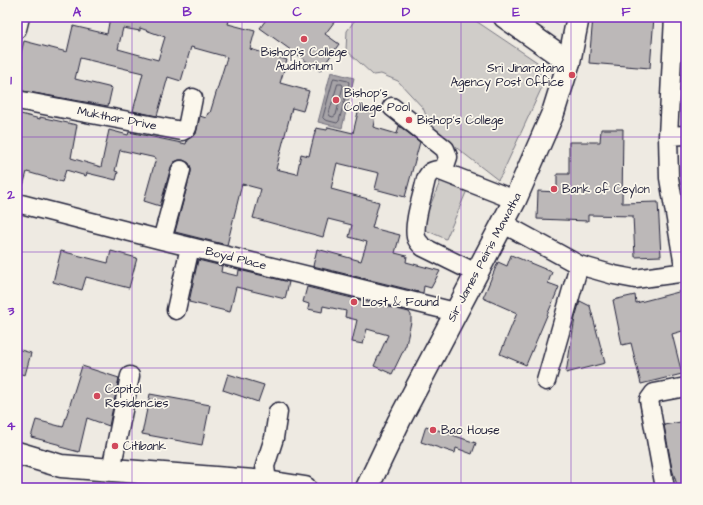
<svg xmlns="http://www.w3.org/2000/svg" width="703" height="505" viewBox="0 0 703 505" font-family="'Architects Daughter',sans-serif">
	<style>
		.green { fill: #d0cdc9; stroke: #797882 }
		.water { fill: #a6a3a7; stroke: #716f7c }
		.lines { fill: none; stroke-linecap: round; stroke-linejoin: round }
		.shore { stroke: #575666; stroke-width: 1 }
		.building { fill: #bcb8b8; stroke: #22223b; fill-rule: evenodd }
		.minor-casing { stroke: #22223b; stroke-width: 21 }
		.major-casing { stroke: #22223b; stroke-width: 25 }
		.highway-casing { stroke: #22223b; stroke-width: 25 }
		.minor { stroke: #fbf7ec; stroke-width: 18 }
		.major { stroke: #fbf7ec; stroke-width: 22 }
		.highway { stroke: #fbf7ec; stroke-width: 22 }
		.grid { fill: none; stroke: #7b2cbf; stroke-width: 1; stroke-opacity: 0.55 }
		.poi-dot { fill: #d1495b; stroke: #fbf7ec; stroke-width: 1.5 }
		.labels { text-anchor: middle; stroke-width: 3.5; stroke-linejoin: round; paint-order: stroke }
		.poi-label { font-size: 12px; fill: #22223b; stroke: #fbf7ec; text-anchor: start }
		.street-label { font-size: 12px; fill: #22223b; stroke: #fbf7ec }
		.neatline { fill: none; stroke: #7b2cbf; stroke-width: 1.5 }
		.grid-label { font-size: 13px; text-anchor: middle; font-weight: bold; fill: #7b2cbf }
	</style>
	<rect width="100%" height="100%" fill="#eeeae2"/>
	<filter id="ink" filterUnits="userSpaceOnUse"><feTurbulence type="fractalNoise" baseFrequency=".025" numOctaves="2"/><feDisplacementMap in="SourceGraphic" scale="8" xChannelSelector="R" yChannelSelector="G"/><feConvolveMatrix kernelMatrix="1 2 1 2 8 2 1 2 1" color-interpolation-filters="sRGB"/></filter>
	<g filter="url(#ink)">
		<path class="green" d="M 357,17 L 470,17 L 537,62 L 543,85 L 502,174 L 498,180 L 431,128 L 423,108 L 398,81 L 381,74 L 373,75 L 346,50 L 347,31 Z
			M 442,177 L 468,188 L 446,239 L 421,228 Z"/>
		<path class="water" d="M 331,72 L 354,78 L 342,128 L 318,122 Z"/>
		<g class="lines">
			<path class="shore" d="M 334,78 L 348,81 L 349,83 L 339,121 L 337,123 L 325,120 L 323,118 Z
				M 338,84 L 342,84 L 343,86 L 336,115 L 333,117 L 330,116 L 329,114 Z"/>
		</g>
		<path class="building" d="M 110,17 L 230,17 L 228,24 L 255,31 L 250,49 L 287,60 L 280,83 L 309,91 L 303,111 L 292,108 L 276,169 L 297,174 L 301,154 L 309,156 L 316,128 L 327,130 L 328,127 L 353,133 L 359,108 L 376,112 L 373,127 L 397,134 L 399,126 L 420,142 L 405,197 L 375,189 L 379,173 L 337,163 L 331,189 L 379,202 L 372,228 L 400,235 L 395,253 L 407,256 L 406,262 L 440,271 L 431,288 L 424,286 L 423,293 L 313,266 L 317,249 L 361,261 L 367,242 L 349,237 L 352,225 L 328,219 L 323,237 L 253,218 L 261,189 L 242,184 L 227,245 L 175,232 L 191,172 L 191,168 L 189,163 L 183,160 L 179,160 L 174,162 L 171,167 L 160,206 L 144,201 L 156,158 L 120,150 L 115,171 L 118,172 L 116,180 L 87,173 L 86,176 L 66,170 L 62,182 L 27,172 L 21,193 L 17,193 L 17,113 L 40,119 L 40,117 L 77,125 L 71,158 L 101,167 L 109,130 L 128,135 L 129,132 L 186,144 L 187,140 L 196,134 L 200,116 L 206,118 L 208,113 L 210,113 L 227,57 L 191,47 L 181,81 L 168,77 L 157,116 L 133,111 L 143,73 L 80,58 L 75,79 L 112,88 L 108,106 L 17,90 L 17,85 L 23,65 L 18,64 L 24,41 L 67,52 L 73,26 L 107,34 ZM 123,28 L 140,31 L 140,28 L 165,37 L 158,60 L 118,49 Z
			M 268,17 L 338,17 L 325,34 L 339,44 L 320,71 L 260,28 Z
			M 593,17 L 654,17 L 650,68 L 589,63 Z
			M 601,129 L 623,129 L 622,203 L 658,202 L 661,256 L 635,257 L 633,216 L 588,215 L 588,221 L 537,219 L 538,191 L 557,192 L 557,174 L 569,174 L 569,142 L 600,142 Z
			M 61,251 L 108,263 L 111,251 L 137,258 L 129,288 L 86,277 L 82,290 L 53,282 Z
			M 511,255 L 552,272 L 548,283 L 559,287 L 526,365 L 500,354 L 517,313 L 483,298 L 498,262 L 507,266 Z
			M 198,260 L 222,266 L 221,272 L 238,276 L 239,270 L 289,282 L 285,299 L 236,287 L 230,312 L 189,302 Z
			M 307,287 L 409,312 L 411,315 L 411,322 L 406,345 L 392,374 L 374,366 L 388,335 L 367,329 L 363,344 L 352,342 L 357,320 L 345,317 L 346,311 L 323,306 L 322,312 L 308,309 L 309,304 L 303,302 Z
			M 686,290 L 686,330 L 672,334 L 682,374 L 641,384 L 631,343 L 622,345 L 613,300 L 635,295 L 636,303 Z
			M 580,301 L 590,306 L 605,363 L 566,373 L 575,318 Z
			M 17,349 L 31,353 L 25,375 L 17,373 Z
			M 82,366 L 119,378 L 109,426 L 87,418 L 79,452 L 60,447 L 61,445 L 31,437 L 36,420 L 63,427 Z
			M 228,374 L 264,385 L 258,402 L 223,390 Z
			M 150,394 L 210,405 L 202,445 L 142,434 Z
			M 686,421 L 686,488 L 678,488 L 672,469 L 664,425 Z
			M 426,426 L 476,443 L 472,454 L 456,448 L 455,453 L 421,442 Z"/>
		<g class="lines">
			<g class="minor-casing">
				<path id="minor" d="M 674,17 L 668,136 L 669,178 L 685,272
					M 17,29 L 20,17
					M 17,100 L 182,131 L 187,128 L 193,98
					M 392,107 L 445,149 L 448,157 L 443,172
					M 668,136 L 686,135
					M 17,203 L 162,240 L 455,312
					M 502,223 L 579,265 L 614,275 L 635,279 L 686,272
					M 162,240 L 181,170
					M 476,273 L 423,247 C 420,244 417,241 416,237 C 413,223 423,194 426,179 C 429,173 431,171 438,170 L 515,200
					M 176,310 L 190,247
					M 546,381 L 579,265
					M 111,470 L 130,376
					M 267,482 L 265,466 L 274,438 L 278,412
					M 665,488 L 649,400 L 654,393 L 686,387"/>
			</g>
			<g class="major-casing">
				<path id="major" d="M 505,17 L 569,62
					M 17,453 L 61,466 L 267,482 L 305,488"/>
			</g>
			<g class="highway-casing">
				<path id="highway" d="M 367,488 L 399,421 L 515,200 L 553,113 L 569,62 L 578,17"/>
			</g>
			<use href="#minor" class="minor"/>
			<use href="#major" class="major"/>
			<use href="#highway" class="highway"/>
		</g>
	</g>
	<path class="grid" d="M 132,17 L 132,488M 242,17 L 242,488M 352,17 L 352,488M 461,17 L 461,488M 571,17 L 571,488M 17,137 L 686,137M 17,252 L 686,252M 17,368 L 686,368"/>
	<g class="poi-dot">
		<circle cx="304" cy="39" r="4"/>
		<circle cx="572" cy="75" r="4"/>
		<circle cx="336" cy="100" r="4"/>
		<circle cx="409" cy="120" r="4"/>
		<circle cx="554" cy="189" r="4"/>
		<circle cx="354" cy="302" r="4"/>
		<circle cx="97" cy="396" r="4"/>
		<circle cx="433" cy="430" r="4"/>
		<circle cx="115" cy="446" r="4"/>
	</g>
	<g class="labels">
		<g class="poi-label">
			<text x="304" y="56" text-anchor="middle">Bishop's College<tspan x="304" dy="14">Auditorium</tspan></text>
			<text x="564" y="72" text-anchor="end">Sri Jinaratana<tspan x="564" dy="14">Agency Post Office</tspan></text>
			<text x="344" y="97">Bishop's<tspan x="344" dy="14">College Pool</tspan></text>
			<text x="417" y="124">Bishop's College</text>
			<text x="562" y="193">Bank of Ceylon</text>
			<text x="362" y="306">Lost &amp; Found</text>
			<text x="105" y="393">Capitol<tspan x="105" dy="14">Residencies</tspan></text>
			<text x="441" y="434">Bao House</text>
			<text x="123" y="450">Citibank</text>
		</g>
		<g class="street-label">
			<text transform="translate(117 118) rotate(11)" y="4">Mukthar Drive</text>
			<text transform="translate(484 257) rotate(-62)" y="4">Sir James Peiris Mawatha</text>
			<text transform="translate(236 258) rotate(14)" y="4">Boyd Place</text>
		</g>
	</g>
	<rect width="703" height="505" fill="none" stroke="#fbf7ec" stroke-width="44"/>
	<rect x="22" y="22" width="659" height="461" class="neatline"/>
	<g class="grid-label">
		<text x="77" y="16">A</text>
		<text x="187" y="16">B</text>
		<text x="297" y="16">C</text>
		<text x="406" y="16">D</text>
		<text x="516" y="16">E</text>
		<text x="626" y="16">F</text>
		<text x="11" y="84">1</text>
		<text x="11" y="199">2</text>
		<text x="11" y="315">3</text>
		<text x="11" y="430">4</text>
	</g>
</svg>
